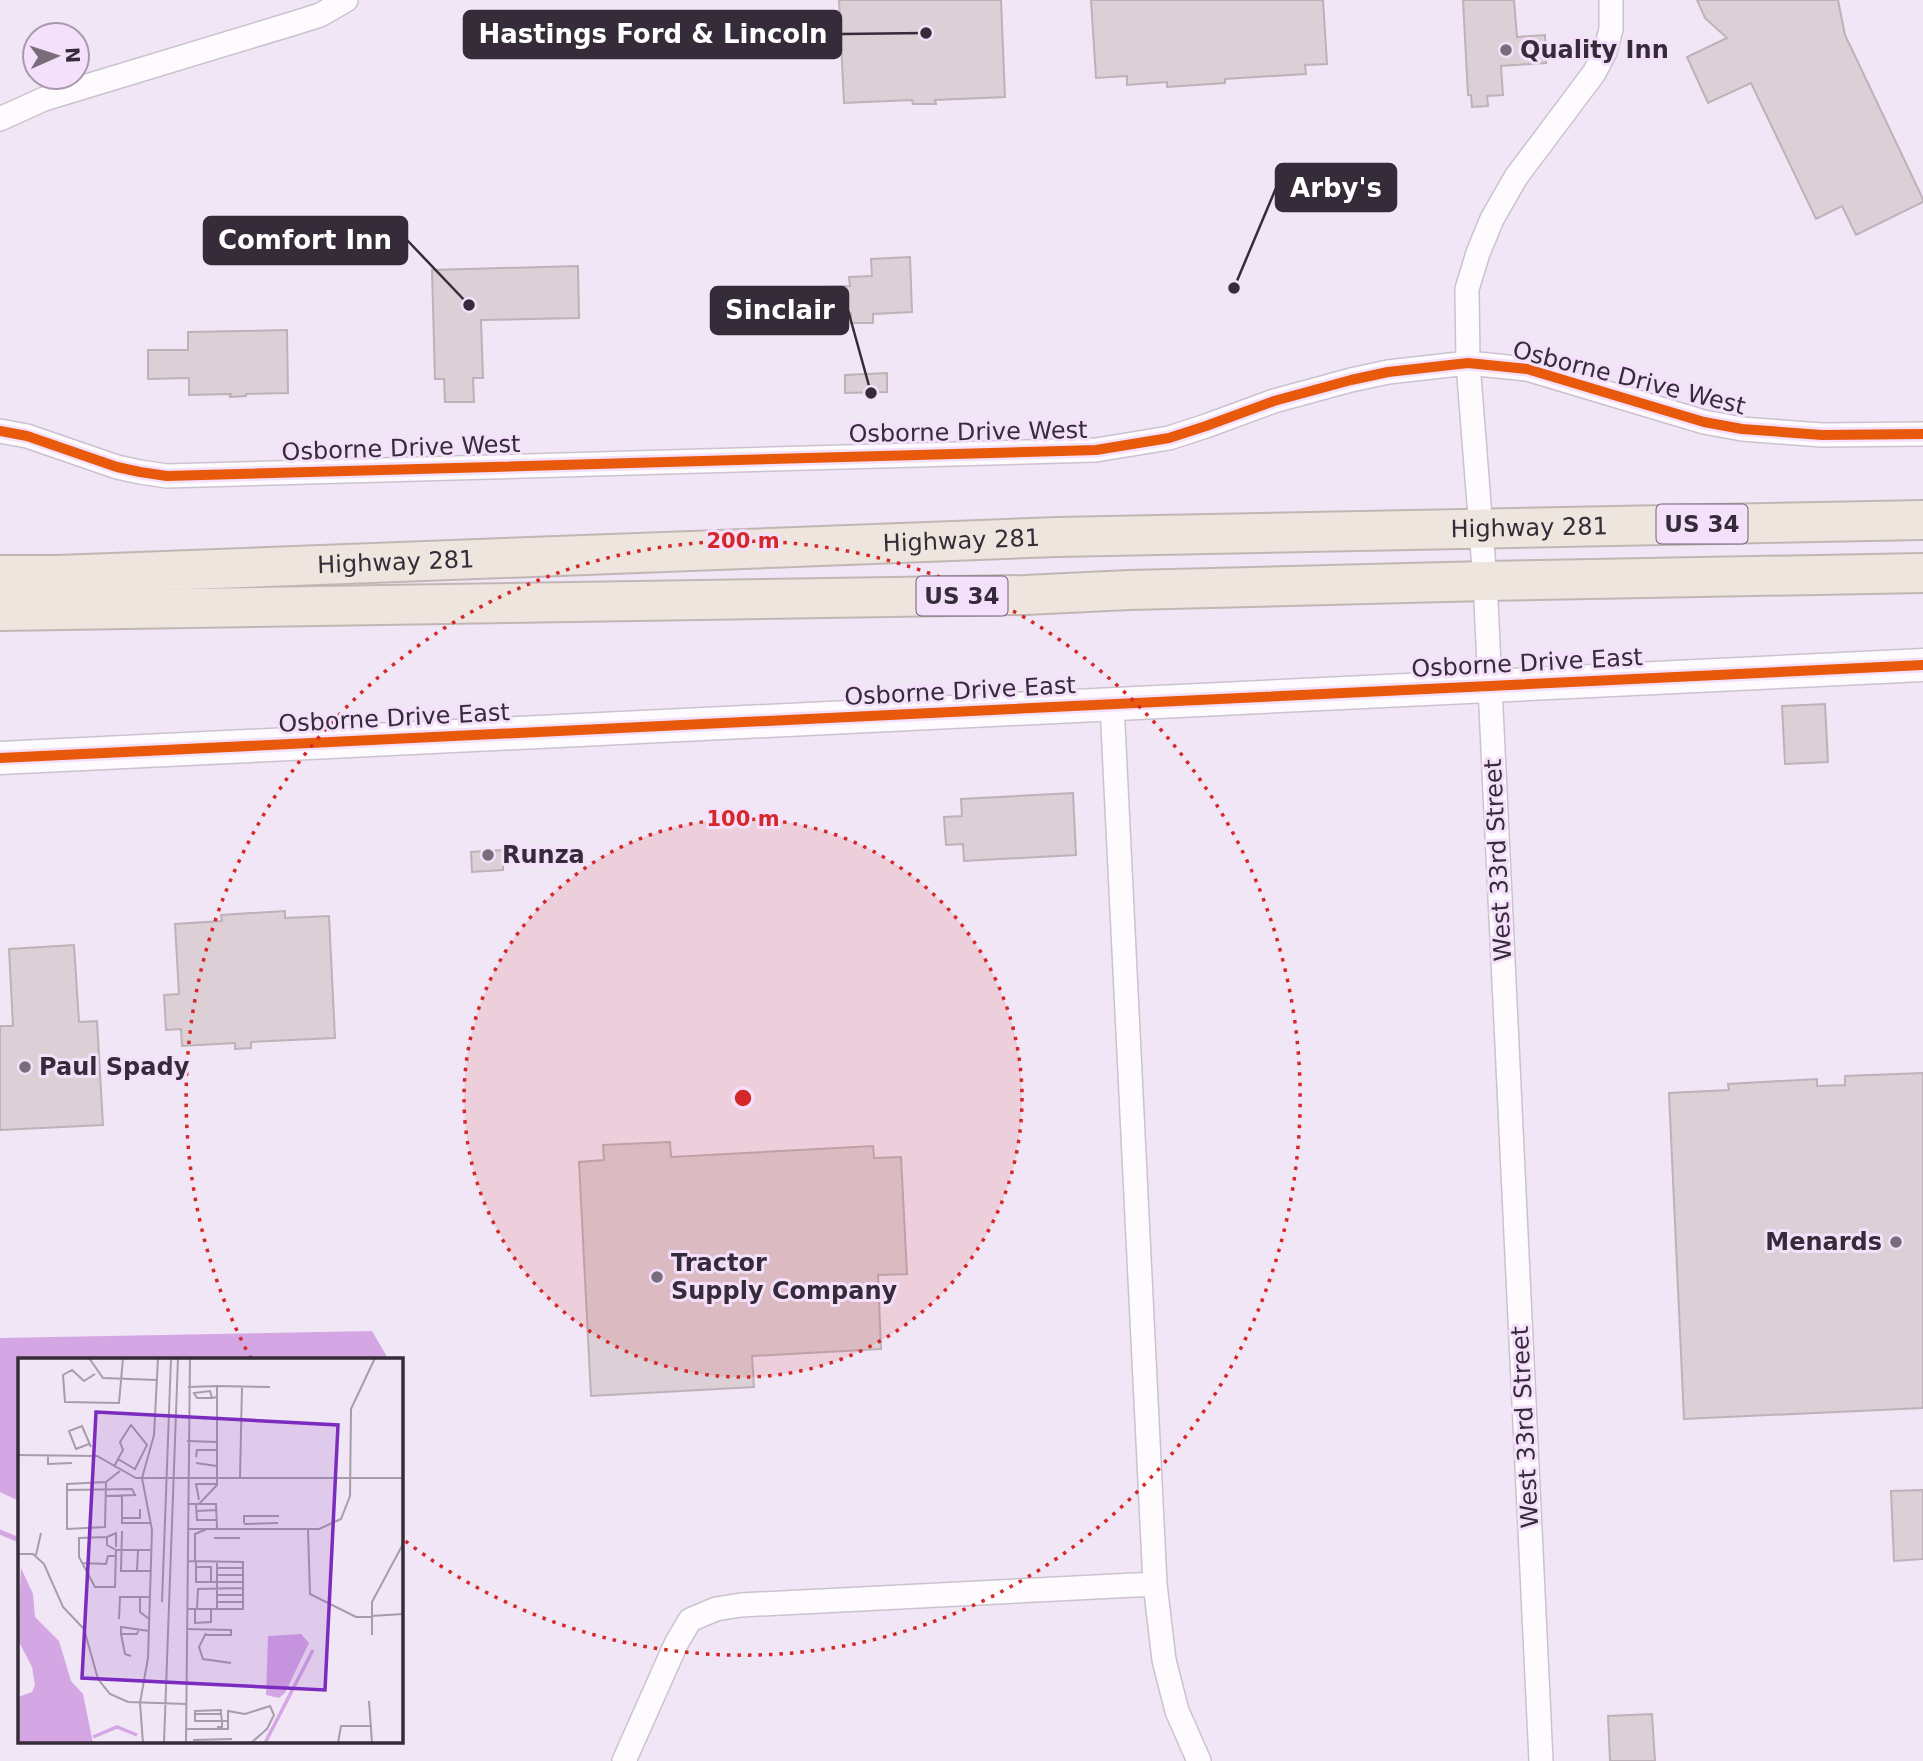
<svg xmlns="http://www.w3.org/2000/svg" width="1923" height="1761" viewBox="0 0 1923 1761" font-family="'DejaVu Sans',sans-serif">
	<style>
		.water { fill: #d4a6e4 }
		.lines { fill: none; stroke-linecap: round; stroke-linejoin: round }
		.stream { stroke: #d4a6e4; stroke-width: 5 }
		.building { fill: #dccfd6; stroke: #beb1b8; stroke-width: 2 }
		.street-casing { stroke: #cbc2cf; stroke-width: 26 }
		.secondary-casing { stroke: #cbc2cf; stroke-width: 35 }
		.highway-casing { stroke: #c2b6b4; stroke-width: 42 }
		.street { stroke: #fdfbfe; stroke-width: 23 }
		.secondary { stroke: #fdfbfe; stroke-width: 32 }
		.highway { stroke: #eee5de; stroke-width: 38 }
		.cycleway-casing { stroke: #f4e0fb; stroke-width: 15 }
		.cycleway { stroke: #e8590c; stroke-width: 10 }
		.ring { fill: none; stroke: #d62828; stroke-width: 3.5; stroke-dasharray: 3.5 7 }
		.poi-dot { fill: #776d7b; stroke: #f4e0fb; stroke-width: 2.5 }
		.labels { text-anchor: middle; stroke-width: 6; stroke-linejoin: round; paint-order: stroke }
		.shield { fill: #f4e0fb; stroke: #6f6273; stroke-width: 2 }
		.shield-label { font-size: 23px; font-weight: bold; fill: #362c39 }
		.poi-label { font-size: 24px; font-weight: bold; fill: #362c39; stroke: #f4e0fb; text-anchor: start }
		.street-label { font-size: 24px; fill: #362c39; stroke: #f4e0fb }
		.inset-river { fill: none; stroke: #d4a6e4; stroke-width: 3.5 }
		.inset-road { fill: none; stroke: #a69caa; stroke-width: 2 }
		.view { fill: #7b2cbf; fill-opacity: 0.15; stroke: #7b2cbf; stroke-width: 3.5 }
		.inset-edge { fill: none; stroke: #362c39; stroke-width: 3.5 }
		.centre { fill: #d62828; stroke: #f4e0fb; stroke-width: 3.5 }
		.ring-label { font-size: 21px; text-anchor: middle; font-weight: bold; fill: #d62828; stroke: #f4e0fb; stroke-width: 6; stroke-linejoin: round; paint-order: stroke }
		.leader { fill: none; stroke: #362c39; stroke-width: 2.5 }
		.callout-dot { fill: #362c39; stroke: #f4e0fb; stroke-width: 2.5 }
		.callout { fill: #362c39; stroke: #362c39; stroke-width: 2.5 }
		.callout-label { font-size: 26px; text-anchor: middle; font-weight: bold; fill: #fff }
	</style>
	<rect width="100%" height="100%" fill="#f1e6f5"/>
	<path class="water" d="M 372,1331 L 386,1355 L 385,1360 L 19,1360 L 19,1501 L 0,1492 L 0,1338 Z"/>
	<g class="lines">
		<path class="stream" d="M 0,1532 L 19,1540"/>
	</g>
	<path class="building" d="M 839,0 L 1001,0 L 1005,97 L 935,100 L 936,104 L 913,104 L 912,100 L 844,103 Z
		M 1091,0 L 1323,0 L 1327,64 L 1305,65 L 1306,74 L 1225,79 L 1225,83 L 1167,87 L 1167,82 L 1127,85 L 1127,76 L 1096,78 Z
		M 1463,0 L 1514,0 L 1517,37 L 1545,35 L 1546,63 L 1501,66 L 1503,95 L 1487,96 L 1488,106 L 1472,107 L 1471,95 L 1468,95 Z
		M 1697,0 L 1838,0 L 1845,35 L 1923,199 L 1923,202 L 1856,235 L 1842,206 L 1816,219 L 1751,83 L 1708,103 L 1687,57 L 1727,38 L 1705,18 Z
		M 910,257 L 912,312 L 873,314 L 873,323 L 851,323 L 851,313 L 822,314 L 821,287 L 850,286 L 849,277 L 872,276 L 871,259 Z
		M 578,266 L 579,318 L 481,320 L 483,378 L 473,378 L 474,402 L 445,402 L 444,379 L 435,379 L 432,270 Z
		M 287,330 L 288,393 L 246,394 L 246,396 L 230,397 L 231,394 L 189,395 L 189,378 L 148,379 L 148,350 L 188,350 L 188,332 Z
		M 887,373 L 887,392 L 845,393 L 845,375 Z
		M 1825,704 L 1828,762 L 1785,764 L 1782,706 Z
		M 1073,793 L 1076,855 L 964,861 L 963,844 L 946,845 L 944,817 L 962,816 L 961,799 Z
		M 503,850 L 503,870 L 472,872 L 471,852 Z
		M 285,911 L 285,918 L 329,916 L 335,1038 L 251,1042 L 251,1048 L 235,1049 L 235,1043 L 182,1046 L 181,1029 L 166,1030 L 164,995 L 179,994 L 175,924 L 222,921 L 221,915 Z
		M 74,945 L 79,1022 L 97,1021 L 103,1125 L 0,1130 L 0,1026 L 13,1026 L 9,949 Z
		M 1923,1073 L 1923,1408 L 1684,1419 L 1669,1093 L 1729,1090 L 1728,1084 L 1817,1079 L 1817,1086 L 1845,1085 L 1845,1076 Z
		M 670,1142 L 671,1157 L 873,1146 L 874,1158 L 901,1157 L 907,1274 L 878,1275 L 881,1349 L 752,1356 L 754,1387 L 591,1396 L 579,1162 L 604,1160 L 603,1145 Z
		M 1923,1490 L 1923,1559 L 1894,1561 L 1891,1491 Z
		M 1652,1714 L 1655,1761 L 1610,1761 L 1608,1716 Z"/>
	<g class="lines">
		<g class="street-casing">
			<path id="street" d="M 0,119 L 44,99 L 298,22 L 320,15 L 346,0
				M 0,431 L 27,436 L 117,467 L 140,472 L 167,476 L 1096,450 L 1169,438 L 1206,426 L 1274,401 L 1351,380 L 1388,372 L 1468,363 L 1527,369 L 1704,422 L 1742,429 L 1822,435 L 1923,434
				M 1112,705 L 1155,1584 L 1164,1660 L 1177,1711 L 1199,1761
				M 624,1761 L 676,1644 L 690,1620 L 716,1609 L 741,1605 L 1155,1584
				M 1541,1761 L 1485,581 L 1468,363 L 1467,289 L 1478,253 L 1492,219 L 1516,177 L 1594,73 L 1605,52 L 1611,29 L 1611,0"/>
		</g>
		<g class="secondary-casing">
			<path id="secondary" d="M 0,758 L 1923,665"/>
		</g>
		<g class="highway-casing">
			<g id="highway">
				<path id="s1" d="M 0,575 L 58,575 L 1057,537 L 1923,520"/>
				<path d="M 0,611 L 1025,595 L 1129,590 L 1485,581 L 1923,573"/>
			</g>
		</g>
		<use href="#street" class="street"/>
		<use href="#secondary" class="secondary"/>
		<use href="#highway" class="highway"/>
		<g class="cycleway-casing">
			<path id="cycleway" d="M 0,431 L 27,436 L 117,467 L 140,472 L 167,476 L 1096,450 L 1169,438 L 1206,426 L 1274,401 L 1351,380 L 1388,372 L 1468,363 L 1527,369 L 1704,422 L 1742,429 L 1822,435 L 1923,434
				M 0,758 L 1923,665"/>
		</g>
		<use href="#cycleway" class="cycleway"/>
	</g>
	<circle cx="743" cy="1098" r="279" fill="#d62828" fill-opacity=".12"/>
	<g class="ring">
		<circle cx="743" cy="1098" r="279"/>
		<path d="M251 1359A557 557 0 1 1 404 1540"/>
	</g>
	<g class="poi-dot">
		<circle cx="1506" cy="50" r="7"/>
		<circle cx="488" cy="855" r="7"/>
		<circle cx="25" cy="1067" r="7"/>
		<circle cx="1896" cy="1242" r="7"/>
		<circle cx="657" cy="1277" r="7"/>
	</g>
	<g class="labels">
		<g class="shield">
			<rect x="1656.5" y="504.5" width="91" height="39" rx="5"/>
			<rect x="916.5" y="576.5" width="91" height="39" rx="5"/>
		</g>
		<g class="shield-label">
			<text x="1702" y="532">US 34</text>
			<text x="962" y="604">US 34</text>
		</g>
		<g class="poi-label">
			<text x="1520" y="58">Quality Inn</text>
			<text x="502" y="863">Runza</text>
			<text x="39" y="1075">Paul Spady</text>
			<text x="1882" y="1250" text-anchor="end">Menards</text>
			<text x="671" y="1271">Tractor<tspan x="671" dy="28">Supply Company</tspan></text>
		</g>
		<g class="street-label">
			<text transform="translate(1629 378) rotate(14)" y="8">Osborne Drive West</text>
			<text transform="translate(968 432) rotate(-1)" y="8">Osborne Drive West</text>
			<text transform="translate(401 448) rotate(-2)" y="8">Osborne Drive West</text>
			<text dy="8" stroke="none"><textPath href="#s1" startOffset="1530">Highway 281</textPath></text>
			<text dy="8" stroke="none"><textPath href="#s1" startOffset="962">Highway 281</textPath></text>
			<text dy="8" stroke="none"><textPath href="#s1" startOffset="396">Highway 281</textPath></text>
			<text transform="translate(1527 663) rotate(-3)" y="8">Osborne Drive East</text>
			<text transform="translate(960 691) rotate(-3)" y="8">Osborne Drive East</text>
			<text transform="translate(394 718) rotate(-3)" y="8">Osborne Drive East</text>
			<text transform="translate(1498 860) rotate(-93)" y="8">West 33rd Street</text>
			<text transform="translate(1525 1427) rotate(-93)" y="8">West 33rd Street</text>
		</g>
	</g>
	<g transform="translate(18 1358)">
		<rect width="385" height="385" fill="#f1e6f5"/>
		<path d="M 3,210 L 15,236 L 17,259 L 41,283 L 53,323 L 65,336 L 75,385 L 0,385 L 0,339 L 14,334 L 17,327 L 14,309 L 0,282 ZM 283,276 L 291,285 L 267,335 L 261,340 L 248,337 L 250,278 Z" fill="#d4a6e4"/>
		<path class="inset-river" d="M 75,379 L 99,369 L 119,377M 247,385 L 295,292"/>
		<path class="inset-road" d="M 71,0 L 85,20 L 139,22M 0,4 L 0,33M 77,16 L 66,23 L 54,12 L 45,17 L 47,44 L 101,45 L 105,0M 170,29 L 199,28M 194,40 L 192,33 L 176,35 L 179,40 L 194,40 L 199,39M 169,83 L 199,84 L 199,28 L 252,29M 71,86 L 58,91 L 51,73 L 64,68 L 73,89M 0,97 L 79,98 L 118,120 L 385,120M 30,97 L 30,106 L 54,105M 178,99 L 179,92 L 199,92M 178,105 L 199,108M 96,109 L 100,101 L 105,92 L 102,84 L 113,67 L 129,87 L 117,111 L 100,101M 222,119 L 224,29M 88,124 L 87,169 L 49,171 L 49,126 L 88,124 L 102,113M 48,132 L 114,131 L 117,137 L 88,138M 104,138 L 104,165 L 133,165M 181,142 L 178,126 L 199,126M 169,146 L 198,146 L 199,171M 178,146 L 179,162 L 199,162M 181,146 L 199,127 L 199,84M 178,153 L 199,152M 104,160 L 122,160 L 122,151M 226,165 L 226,158 L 261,158M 226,166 L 260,165M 169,171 L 301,171 L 323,161 L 332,138 L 333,51 L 357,0M 290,172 L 292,236 L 338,259 L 385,256M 104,173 L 103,213 L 119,213M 89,179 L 98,175 L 98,189M 196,180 L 222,180M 98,192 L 89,187 L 89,179 L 61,180 L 61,199 L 77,229 L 97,229 L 98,192 L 133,192M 120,192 L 119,213 L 132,213M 0,196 L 15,196 L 26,206 L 45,249 L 66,271 L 80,321 L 92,336 L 110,344 L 168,346M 18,197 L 23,175M 177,203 L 177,176 L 189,171M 178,203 L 178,224 L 199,224 L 199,203M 64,205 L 88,206 L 90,198 L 98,198M 178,209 L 193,209 L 193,224M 199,210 L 225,210M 199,217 L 225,217M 199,237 L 225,237M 122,239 L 122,254 L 131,261M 144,244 L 153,0M 199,244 L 225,244M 169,251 L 225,251 L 225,204 L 169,203M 177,251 L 177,265 L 193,264 L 193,251M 179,251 L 180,231 L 225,230M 199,251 L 199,224 L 225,224M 101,261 L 102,239 L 132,239M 168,271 L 213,272 L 213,277 L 188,277M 120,273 L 119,276 L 103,276 L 103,269 L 131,273M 188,275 L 181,289 L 185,301 L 213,305M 103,276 L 107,296 L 113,298M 354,277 L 354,244 L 385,186M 351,343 L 354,385M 177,356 L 203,356M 199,369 L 204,369 L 204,363 L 203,356 L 203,352 L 177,353 L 177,363 L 209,363M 168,371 L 210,371 L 210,353 L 227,356 L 252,348 L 256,357 L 249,371 L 233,385M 175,382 L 214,381M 125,385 L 122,345 L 130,300 L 134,172 L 124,120 L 136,77 L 140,0M 146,385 L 160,0M 168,385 L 172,0M 320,385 L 323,368 L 354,368"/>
		<path class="view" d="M 78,54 L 320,67 L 307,332 L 64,320 Z"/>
		<rect width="385" height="385" class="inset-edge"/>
	</g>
	<circle cx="743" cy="1098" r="10" class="centre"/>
	<g class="ring-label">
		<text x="743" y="548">200 m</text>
		<text x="743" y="826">100 m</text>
	</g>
	<path class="leader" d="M926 33L841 34M1234 288L1276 188M469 305L407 240M871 393L848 310"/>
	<g class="callout-dot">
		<circle cx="926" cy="33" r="7"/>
		<circle cx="1234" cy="288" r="7"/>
		<circle cx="469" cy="305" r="7"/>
		<circle cx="871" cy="393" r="7"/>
	</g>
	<g class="callout">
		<rect x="464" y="11" width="377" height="47" rx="7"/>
		<rect x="1276" y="164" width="120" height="47" rx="7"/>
		<rect x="204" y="217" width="203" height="47" rx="7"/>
		<rect x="711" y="287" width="137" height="47" rx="7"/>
	</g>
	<g class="callout-label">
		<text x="653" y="43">Hastings Ford &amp; Lincoln</text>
		<text x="1336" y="197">Arby's</text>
		<text x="305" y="249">Comfort Inn</text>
		<text x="780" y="319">Sinclair</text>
	</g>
	<g transform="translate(56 56) rotate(87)"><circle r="33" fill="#f4e0fb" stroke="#a898ad" stroke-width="2"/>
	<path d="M0-5L12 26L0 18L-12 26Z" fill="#776d7b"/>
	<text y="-10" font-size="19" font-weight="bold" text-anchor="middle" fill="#362c39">N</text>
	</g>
</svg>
